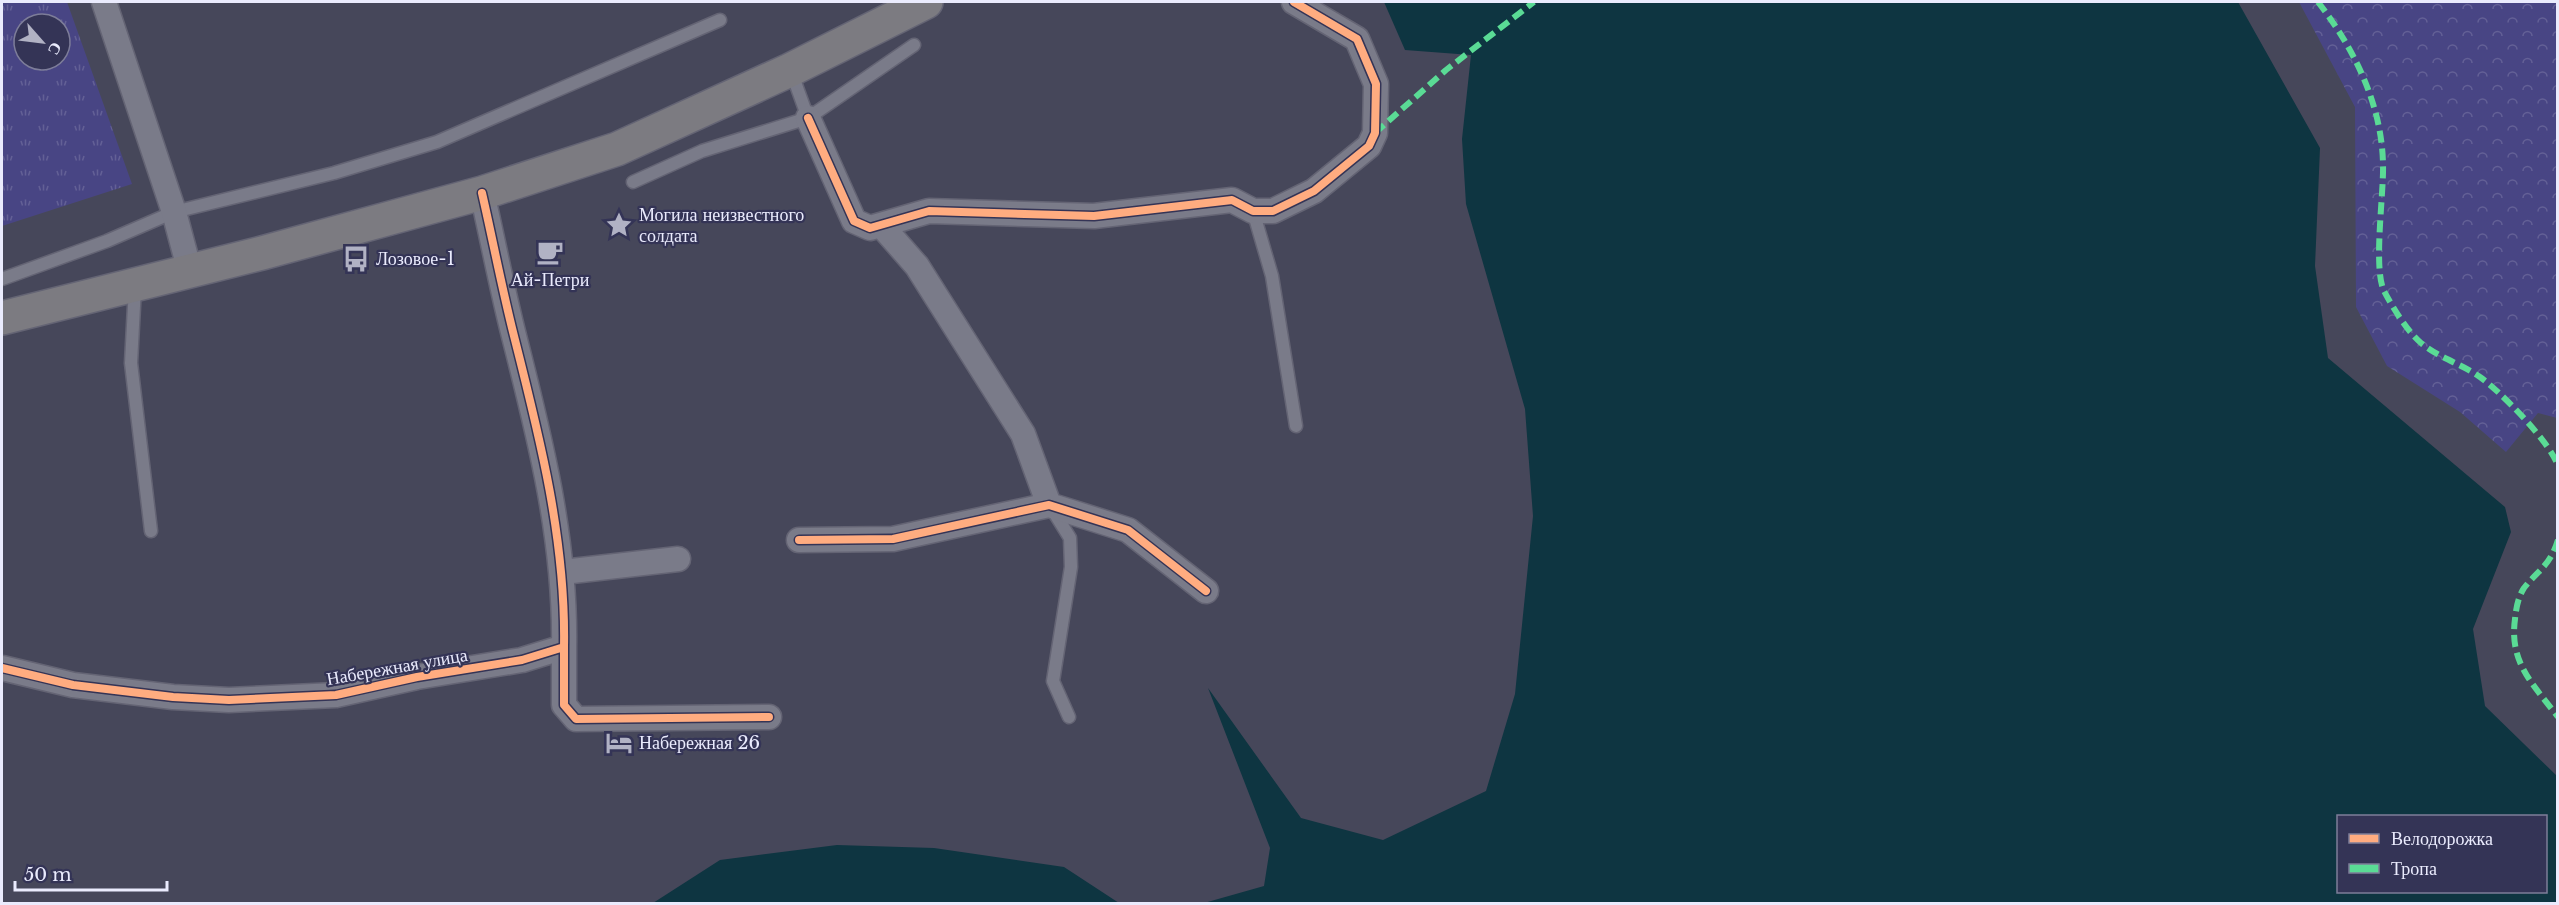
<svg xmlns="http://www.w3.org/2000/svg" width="2559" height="905" viewBox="0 0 2559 905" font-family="'Libre Baskerville',serif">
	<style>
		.grass { fill: url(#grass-tufts); fill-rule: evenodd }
		.forest { fill: url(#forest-crowns) }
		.water { fill: #0e3541; fill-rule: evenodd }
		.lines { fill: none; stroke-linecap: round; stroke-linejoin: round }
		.lane-casing { stroke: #646474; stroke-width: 15 }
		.street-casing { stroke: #646474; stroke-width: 27 }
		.primary-casing { stroke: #646474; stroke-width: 36 }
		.lane { stroke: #7a7b89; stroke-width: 12 }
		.street { stroke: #7a7b89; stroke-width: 24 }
		.primary { stroke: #7c7b81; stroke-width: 33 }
		.quiet { stroke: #5adb95; stroke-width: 6; stroke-dasharray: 12 6; stroke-linecap: butt }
		.cycleway-casing { stroke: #343456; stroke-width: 11 }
		.cycleway { stroke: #ffac80; stroke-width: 8 }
		.labels { text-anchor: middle; stroke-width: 4.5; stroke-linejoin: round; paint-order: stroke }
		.poi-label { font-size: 18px; fill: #eaebfd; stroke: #343456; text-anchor: start }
		.street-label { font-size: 18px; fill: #eaebfd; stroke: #343456 }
	</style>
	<defs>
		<pattern id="grass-tufts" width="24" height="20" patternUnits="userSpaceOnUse" patternTransform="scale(1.5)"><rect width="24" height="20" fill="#484584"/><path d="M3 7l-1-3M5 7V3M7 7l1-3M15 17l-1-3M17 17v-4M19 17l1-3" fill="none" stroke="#636096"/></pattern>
		<pattern id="forest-crowns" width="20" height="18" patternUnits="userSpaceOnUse" patternTransform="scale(1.5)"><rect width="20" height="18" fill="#484584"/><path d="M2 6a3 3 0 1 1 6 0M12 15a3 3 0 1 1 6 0" fill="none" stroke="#636096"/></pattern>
	</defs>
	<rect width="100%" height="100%" fill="#46475a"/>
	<path class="grass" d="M 2,2 L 67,2 L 132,184 L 2,226 ZM 24,24 L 60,24 L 60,60 L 24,60 Z"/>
	<path class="forest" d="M 2299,2 L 2557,2 L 2557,418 L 2538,413 L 2506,452 L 2460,412 L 2387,366 L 2356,307 L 2355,107 Z"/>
	<path class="water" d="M 1384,2 L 2238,2 L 2320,148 L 2315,266 L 2328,358 L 2505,507 L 2511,532 L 2473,629 L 2485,706 L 2557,776 L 2557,903 L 1204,903 L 1264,886 L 1270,848 L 1208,688 L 1301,818 L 1383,840 L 1486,791 L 1515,694 L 1533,516 L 1525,409 L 1466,204 L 1462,139 L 1471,55 L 1405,50 ZM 2338,816 L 2546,816 L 2546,892 L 2338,892 Z
		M 837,845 L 934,848 L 1064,867 L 1119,903 L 653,903 L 720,860 Z"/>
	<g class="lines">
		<g class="lane-casing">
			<path id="lane" d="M 791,71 L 808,118
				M 633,182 L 702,151 L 808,118 L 914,45
				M 1253,211 L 1272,276 L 1296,426
				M 2,279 L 107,241 L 174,212 L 334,173 L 437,142 L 720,20
				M 135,287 L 131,363 L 151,531
				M 1052,509 L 1070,538 L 1071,567 L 1053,681 L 1069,717"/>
		</g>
		<g class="street-casing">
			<path id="street" d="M 104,2 L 174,212 L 190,272
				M 808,118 L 854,221 L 870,228 L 929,211 L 1094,216 L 1232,200 L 1253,211 L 1273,211 L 1314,191 L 1369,146 L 1375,133 L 1376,84 L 1357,39 L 1294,2
				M 482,193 C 493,241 502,289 514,336 C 540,438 566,541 564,647
				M 881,225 L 917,266 L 1023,434 L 1049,505
				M 799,540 L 893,539 L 1049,505 L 1128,530 L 1206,591
				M 563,572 L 678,559
				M 2,668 L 73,685 L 173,697 L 229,700 L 336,695 L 417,677 L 522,660 L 564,647 L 564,705 L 576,719 L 769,717"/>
		</g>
		<g class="primary-casing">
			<path id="primary" d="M 2,318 L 262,253 L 482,193 L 617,149 L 790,70 L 926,2"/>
		</g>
		<use href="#lane" class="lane"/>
		<use href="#street" class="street"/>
		<use href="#primary" class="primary"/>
		<path class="quiet" d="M 2318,2 C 2354,48 2382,105 2383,164 C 2384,193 2373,268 2384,291 C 2393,308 2407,331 2421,343 C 2439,358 2462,364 2480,377 C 2500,391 2551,443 2558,466
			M 1375,133 L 1446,70 L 1534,2
			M 2558,540 C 2550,566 2539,569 2524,588 C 2518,597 2516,609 2515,619 C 2509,663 2533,684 2558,717"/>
		<g class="cycleway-casing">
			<path id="cycleway" d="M 808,118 L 854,221 L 870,228 L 929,211 L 1094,216 L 1232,200 L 1253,211 L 1273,211 L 1314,191 L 1369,146 L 1375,133 L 1376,84 L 1357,39 L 1294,2
				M 482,193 C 493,241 502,289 514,336 C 540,438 566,541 564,647
				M 799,540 L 893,539 L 1049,505 L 1128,530 L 1206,591
				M 2,668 L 73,685 L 173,697 L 229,700 L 336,695 L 417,677 L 522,660 L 564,647 L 564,705 L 576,719 L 769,717"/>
		</g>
		<use href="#cycleway" class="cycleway"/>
	</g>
	<defs>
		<g id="sight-bare" transform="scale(2.07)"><path d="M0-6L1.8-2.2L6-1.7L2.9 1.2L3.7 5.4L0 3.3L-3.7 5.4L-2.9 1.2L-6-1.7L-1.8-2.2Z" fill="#b1b2c4" stroke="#343456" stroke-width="2.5" paint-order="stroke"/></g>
		<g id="cafe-bare" transform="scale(2.07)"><path d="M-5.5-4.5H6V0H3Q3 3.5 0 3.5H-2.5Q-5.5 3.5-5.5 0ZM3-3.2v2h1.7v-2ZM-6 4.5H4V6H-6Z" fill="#b1b2c4" stroke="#343456" stroke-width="2.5" paint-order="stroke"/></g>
		<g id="bus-bare" transform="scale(2.07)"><path d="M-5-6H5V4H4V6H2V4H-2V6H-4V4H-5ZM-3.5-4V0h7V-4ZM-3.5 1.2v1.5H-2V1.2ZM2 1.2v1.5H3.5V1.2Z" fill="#b1b2c4" stroke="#343456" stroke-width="2.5" paint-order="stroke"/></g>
		<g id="hotel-bare" transform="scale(2.07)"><path d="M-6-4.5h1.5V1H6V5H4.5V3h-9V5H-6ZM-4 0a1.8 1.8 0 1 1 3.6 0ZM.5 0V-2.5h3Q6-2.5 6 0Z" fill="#b1b2c4" stroke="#343456" stroke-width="2.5" paint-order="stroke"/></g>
	</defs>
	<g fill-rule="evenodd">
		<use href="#sight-bare" x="619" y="225"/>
		<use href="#cafe-bare" x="550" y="252"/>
		<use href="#bus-bare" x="356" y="259"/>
		<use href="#hotel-bare" x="619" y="743"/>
	</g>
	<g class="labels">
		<g class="poi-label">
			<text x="639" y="221">Могила неизвестного<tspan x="639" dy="21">солдата</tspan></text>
			<text x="376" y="265">Лозовое-1</text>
			<text x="550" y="286" text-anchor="middle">Ай-Петри</text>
			<text x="639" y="749">Набережная 26</text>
		</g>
		<g class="street-label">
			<text transform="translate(397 667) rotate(-10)" y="6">Набережная улица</text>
		</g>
	</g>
	<rect width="2559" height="905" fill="none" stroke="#eaebfd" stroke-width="6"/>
	<rect x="2337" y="815" width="210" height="78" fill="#343456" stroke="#7d7d99" stroke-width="1.5"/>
	<rect x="2349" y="834" width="30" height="9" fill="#ffac80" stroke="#7d7d99" stroke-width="1.5"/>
	<text x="2391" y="845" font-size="18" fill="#eaebfd">Велодорожка</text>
	<rect x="2349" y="864" width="30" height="9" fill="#5adb95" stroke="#7d7d99" stroke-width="1.5"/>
	<text x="2391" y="875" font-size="18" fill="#eaebfd">Тропа</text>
	<g transform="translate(42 42) rotate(118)"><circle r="28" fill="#343456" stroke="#7d7d99" stroke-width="1.5"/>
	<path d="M0-4.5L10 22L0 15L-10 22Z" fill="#b1b2c4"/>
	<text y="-9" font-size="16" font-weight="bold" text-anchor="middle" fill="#eaebfd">С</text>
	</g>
	<path d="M15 881v9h152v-9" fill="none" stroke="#eaebfd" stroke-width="3"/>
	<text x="24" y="881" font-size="18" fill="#eaebfd" stroke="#343456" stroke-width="4.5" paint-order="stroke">50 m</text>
</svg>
